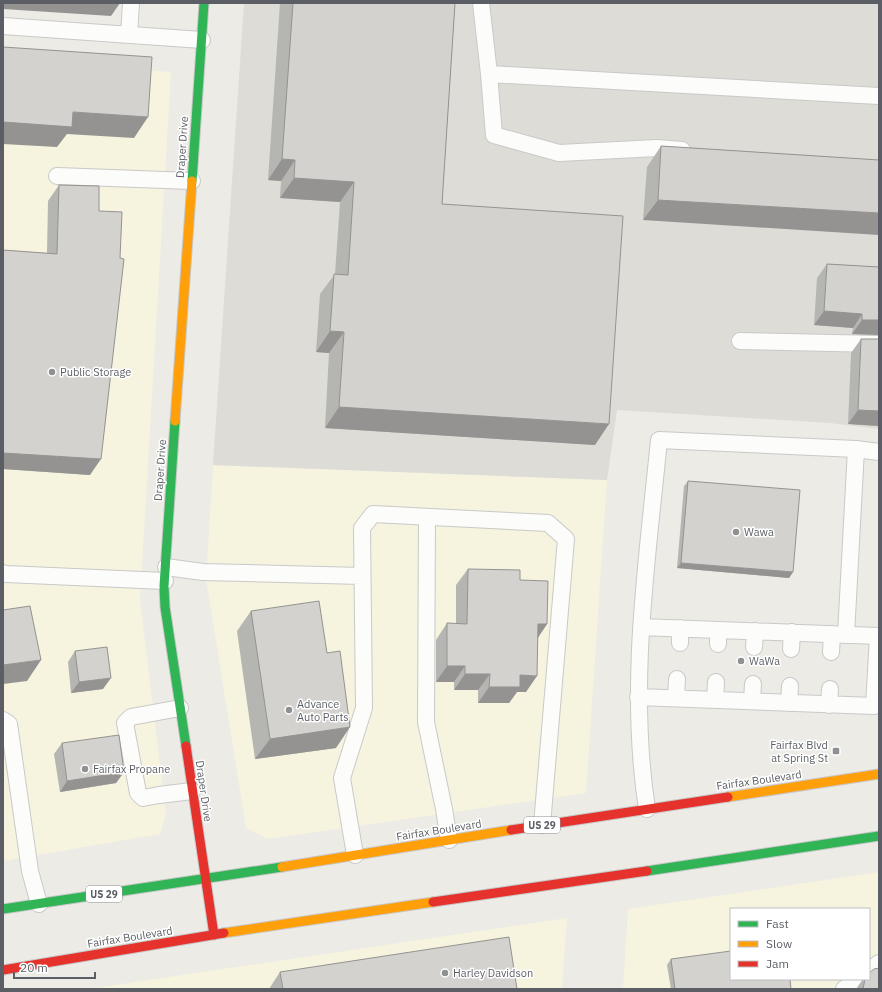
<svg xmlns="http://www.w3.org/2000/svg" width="882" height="992" viewBox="0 0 882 992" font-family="'IBM Plex Sans',sans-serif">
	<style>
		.commercial { fill: #f6f3de; fill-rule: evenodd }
		.industrial { fill: #dddcd7 }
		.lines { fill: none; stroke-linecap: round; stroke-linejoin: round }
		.lane-casing { stroke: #c9c9c8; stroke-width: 18 }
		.fast-casing { stroke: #c7c7c7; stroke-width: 11 }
		.slow-casing { stroke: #c7c7c7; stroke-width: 11 }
		.jam-casing { stroke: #c7c7c7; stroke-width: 11 }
		.lane { stroke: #fcfcfb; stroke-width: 16 }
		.fast { stroke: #30b455; stroke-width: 9 }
		.slow { stroke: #ff9f0a; stroke-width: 9 }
		.jam { stroke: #e5322d; stroke-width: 9 }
		.wall { fill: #b5b5b2 }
		.shaded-wall { fill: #949391 }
		.building { fill: #d3d2cf; stroke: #949391 }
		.poi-dot { fill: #8e9092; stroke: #fff; stroke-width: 1.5 }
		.labels { text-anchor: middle; stroke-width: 3; stroke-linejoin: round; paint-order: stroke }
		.shield { fill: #fff; stroke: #8c8f93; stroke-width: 1 }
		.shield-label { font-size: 10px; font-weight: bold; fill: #5b5f65 }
		.street-label { font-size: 11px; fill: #5b5f65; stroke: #fff }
		.poi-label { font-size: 11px; fill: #5b5f65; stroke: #fff; text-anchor: start }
	</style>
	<rect width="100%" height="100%" fill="#ecebe6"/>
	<path class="commercial" d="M 3,59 L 171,72 L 140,600 L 166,814 L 160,834 L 3,861 Z
		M 213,465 L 607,480 L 586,793 L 268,839 L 246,828 L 206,579 Z
		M 879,872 L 879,989 L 623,989 L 628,909 ZM 731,909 L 869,909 L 869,979 L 731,979 Z
		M 567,918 L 562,989 L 88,989 Z"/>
	<path class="industrial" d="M 244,3 L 879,3 L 879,429 L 830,423 L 617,410 L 607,480 L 213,465 Z"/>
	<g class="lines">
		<g class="lane-casing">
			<path id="lane" d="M 481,3 L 489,74 L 879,96
				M 3,26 L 202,40
				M 129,35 L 131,3
				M 489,74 L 494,135 L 559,153 L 657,148 L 682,150
				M 57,176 L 192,181
				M 740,341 L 879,344
				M 427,517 L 426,722 L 444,809 L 449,840
				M 166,567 L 203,572 L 362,576
				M 3,573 L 6,574 L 165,581
				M 846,635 L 856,449
				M 680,643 L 680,628
				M 718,644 L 718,630
				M 754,647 L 755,631
				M 791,649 L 792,632
				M 831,652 L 832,634
				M 638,697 L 874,706 L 878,636 L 641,627
				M 676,698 L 677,679
				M 715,700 L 716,682
				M 752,701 L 753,684
				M 789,703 L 790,686
				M 829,705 L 830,689
				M 180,708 L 131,717 L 125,723 L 138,793 L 143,798 L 159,795 L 192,791
				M 3,720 L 9,724 L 30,871 L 39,904
				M 647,809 C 628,686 647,562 659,440 L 856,449 L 879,452
				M 355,855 L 342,778 L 364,708 L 362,528 L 373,514 L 548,523 L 566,539 L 542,825
				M 869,971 L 879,963
				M 844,989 L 858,979"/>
		</g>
		<g class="fast-casing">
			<path id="fast" d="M 192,181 L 204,3
				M 175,421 L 164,586 L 165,607 L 186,746
				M 647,871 L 879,836
				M 3,909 L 282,867"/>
		</g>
		<g class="slow-casing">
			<path id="slow" d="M 175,421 L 192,181
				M 728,797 L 879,774
				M 282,867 L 511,830
				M 224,933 L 433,902"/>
		</g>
		<g class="jam-casing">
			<path id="jam" d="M 186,746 L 214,935
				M 511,830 L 728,797
				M 433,902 L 647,871
				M 3,970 L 224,933"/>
		</g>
		<use href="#lane" class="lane"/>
		<use href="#fast" class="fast"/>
		<use href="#slow" class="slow"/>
		<use href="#jam" class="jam"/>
	</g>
	<path class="wall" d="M 280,3 L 455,3 L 442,204 L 595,445 L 325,428 L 329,353 L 316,352 L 320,294 L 335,274 L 340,202 L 280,198 L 281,181 L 268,180 Z
		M 661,146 L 879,160 L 643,220 L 647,167 Z
		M 59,185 L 90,475 L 3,469 L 3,250 L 47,253 L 48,201 Z
		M 827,264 L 879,267 L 879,335 L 852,334 L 853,328 L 814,325 L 817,278 Z
		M 861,339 L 879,339 L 879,426 L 848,424 L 851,353 Z
		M 688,481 L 793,572 L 789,578 L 677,568 L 684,486 Z
		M 468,569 L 520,580 L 547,624 L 538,638 L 526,692 L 517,692 L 509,703 L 478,703 L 478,690 L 454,690 L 454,682 L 436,682 L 436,640 L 447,623 L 456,624 L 456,585 Z
		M 251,611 L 327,653 L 336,748 L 255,759 L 237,631 Z
		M 75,651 L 103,689 L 71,693 L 68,662 Z
		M 62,743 L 124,772 L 116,783 L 60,792 L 54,754 Z
		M 671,959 L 791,989 L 671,989 L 667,965 Z
		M 280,972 L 283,989 L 269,989 Z
		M 863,979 L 869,979 L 879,989 L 856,989 Z"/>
	<path class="shaded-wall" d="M 3,3 L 120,3 L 111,16 L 3,9 Z
		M 73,112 L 148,117 L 134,138 L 67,134 L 57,147 L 3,144 L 3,122 Z
		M 282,159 L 295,160 L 281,181 L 268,180 Z
		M 294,178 L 354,182 L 340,202 L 280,198 Z
		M 658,200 L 879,213 L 879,235 L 643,220 Z
		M 824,311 L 862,314 L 853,328 L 814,325 Z
		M 862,320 L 879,320 L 879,335 L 852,334 Z
		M 330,331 L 344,332 L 329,353 L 316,352 Z
		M 339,407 L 609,424 L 595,445 L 325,428 Z
		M 858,410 L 879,411 L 879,426 L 848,424 Z
		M 3,453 L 101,459 L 90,475 L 3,469 Z
		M 681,563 L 793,572 L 789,578 L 677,568 Z
		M 538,624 L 547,624 L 536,640 Z
		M 41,660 L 27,681 L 3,684 L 3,665 Z
		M 447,666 L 465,666 L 454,682 L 436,682 Z
		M 465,674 L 490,674 L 478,690 L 454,690 Z
		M 520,675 L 537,676 L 526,692 L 517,692 L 509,703 L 478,703 L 489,687 Z
		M 111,678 L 103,689 L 71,693 L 79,682 Z
		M 350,727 L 336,748 L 255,759 L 270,739 Z
		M 124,772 L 116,783 L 60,792 L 67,781 Z"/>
	<path class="building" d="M 293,3 L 455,3 L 442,204 L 623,216 L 609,424 L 339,407 L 344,332 L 330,331 L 334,274 L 348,275 L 354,182 L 294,178 L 295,160 L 282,159 Z
		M 3,47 L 152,57 L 148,117 L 73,112 L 72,127 L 3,122 Z
		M 661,146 L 879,160 L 879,213 L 658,200 Z
		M 59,185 L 99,186 L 99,211 L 122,212 L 120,258 L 124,259 L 101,459 L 3,453 L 3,250 L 57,254 Z
		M 827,264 L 879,267 L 879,320 L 862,320 L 862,314 L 824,311 Z
		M 861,339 L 879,339 L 879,411 L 858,410 Z
		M 688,481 L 800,490 L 793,572 L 681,563 Z
		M 468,569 L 520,570 L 520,580 L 548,581 L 547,624 L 538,624 L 537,676 L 520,675 L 520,687 L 489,687 L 490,674 L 465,674 L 465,666 L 447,666 L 447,623 L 467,624 Z
		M 319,601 L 327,653 L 340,651 L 350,727 L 270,739 L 251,611 Z
		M 30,606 L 41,660 L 3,665 L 3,610 Z
		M 107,647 L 111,678 L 79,682 L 75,651 Z
		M 119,735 L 124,772 L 67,781 L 62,743 Z
		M 509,937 L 517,989 L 283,989 L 280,972 Z
		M 731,951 L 731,979 L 790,979 L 791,989 L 675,989 L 671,959 Z
		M 879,968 L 879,989 L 863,989 L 865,979 L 869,979 L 869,973 L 874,969 Z"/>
	<g class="poi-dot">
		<circle cx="52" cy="372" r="4"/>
		<circle cx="736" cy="532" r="4"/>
		<circle cx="741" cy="661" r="4"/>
		<circle cx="289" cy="710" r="4"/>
		<rect x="832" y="747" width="8" height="8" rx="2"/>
		<circle cx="85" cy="769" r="4"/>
		<circle cx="445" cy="973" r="4"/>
	</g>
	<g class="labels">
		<g class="shield">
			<rect x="524" y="817" width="36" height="16" rx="3"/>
			<rect x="86" y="886" width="36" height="16" rx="3"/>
		</g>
		<g class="shield-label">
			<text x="542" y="829">US 29</text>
			<text x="104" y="898">US 29</text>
		</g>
		<g class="street-label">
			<text transform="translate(182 147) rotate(-86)" y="4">Draper Drive</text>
			<text transform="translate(160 470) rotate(-86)" y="4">Draper Drive</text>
			<text transform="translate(759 780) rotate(-8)" y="4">Fairfax Boulevard</text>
			<text transform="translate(204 791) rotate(82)" y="4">Draper Drive</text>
			<text transform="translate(439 830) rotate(-9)" y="4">Fairfax Boulevard</text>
			<text transform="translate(130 937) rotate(-9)" y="4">Fairfax Boulevard</text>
		</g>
		<g class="poi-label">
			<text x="60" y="376">Public Storage</text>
			<text x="744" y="536">Wawa</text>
			<text x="749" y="665">WaWa</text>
			<text x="297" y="708">Advance<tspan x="297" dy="13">Auto Parts</tspan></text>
			<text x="828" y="749" text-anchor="end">Fairfax Blvd<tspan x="828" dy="13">at Spring St</tspan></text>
			<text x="93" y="773">Fairfax Propane</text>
			<text x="453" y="977">Harley Davidson</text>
		</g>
	</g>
	<rect width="882" height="992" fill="none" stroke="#5b5f65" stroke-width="8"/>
	<rect x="730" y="908" width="140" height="72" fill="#ffffff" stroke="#bdbfc1"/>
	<rect x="738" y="921" width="20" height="6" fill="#30b455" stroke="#bdbfc1"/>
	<text x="766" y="928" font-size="12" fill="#5b5f65">Fast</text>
	<rect x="738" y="941" width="20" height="6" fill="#ff9f0a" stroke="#bdbfc1"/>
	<text x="766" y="948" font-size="12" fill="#5b5f65">Slow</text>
	<rect x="738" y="961" width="20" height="6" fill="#e5322d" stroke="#bdbfc1"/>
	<text x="766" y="968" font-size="12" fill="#5b5f65">Jam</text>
	<path d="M14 972v6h81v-6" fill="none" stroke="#5b5f65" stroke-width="2"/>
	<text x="20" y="972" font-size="12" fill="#5b5f65" stroke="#ffffff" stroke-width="3" paint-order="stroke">20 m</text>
</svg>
